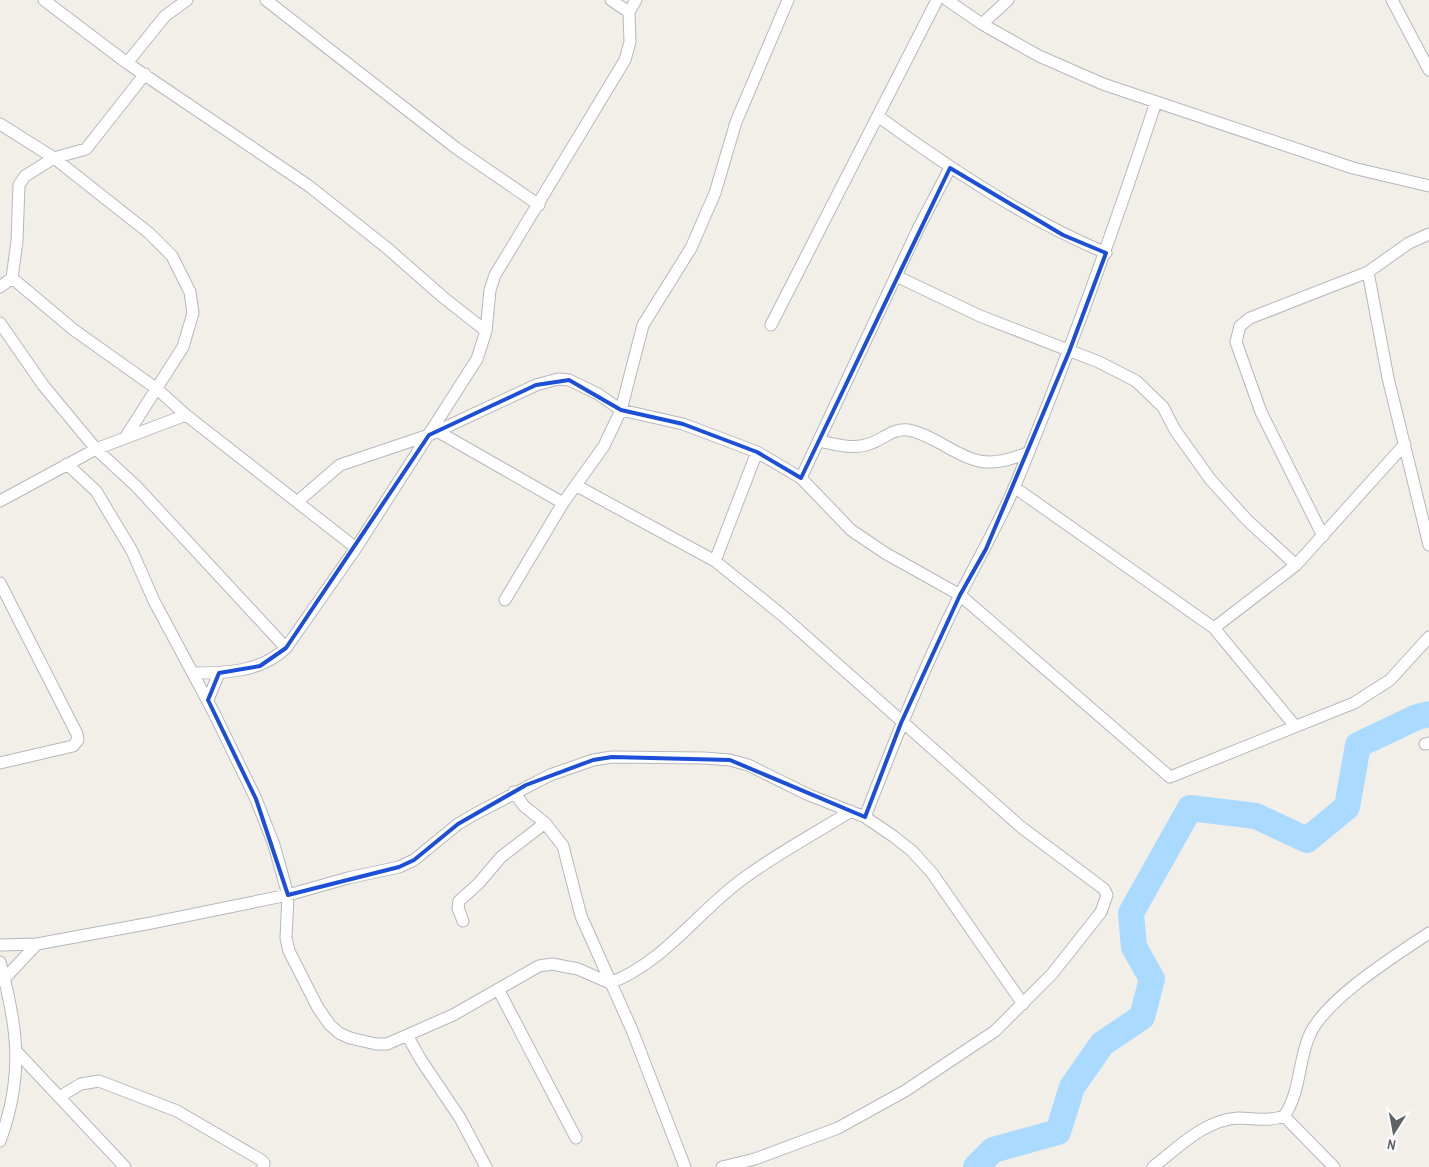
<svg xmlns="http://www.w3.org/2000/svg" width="1429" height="1167" viewBox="0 0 1429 1167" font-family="'Archivo Narrow',sans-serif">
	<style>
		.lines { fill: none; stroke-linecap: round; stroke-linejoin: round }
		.river { stroke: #aadaff; stroke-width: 26 }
		.street-casing { stroke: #b5b8bc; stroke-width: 13 }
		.street { stroke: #fff; stroke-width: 11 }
		.marked { fill: none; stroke: #1d4ed8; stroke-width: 4; stroke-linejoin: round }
	</style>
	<rect width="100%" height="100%" fill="#f1efe8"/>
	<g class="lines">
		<path class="river" d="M 976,1167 L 993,1150 L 1058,1132 L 1072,1087 L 1102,1044 L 1142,1017 L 1152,979 L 1134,947 L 1131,913 L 1190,808 L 1256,816 L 1307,840 L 1347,807 L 1358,745 L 1417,717 L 1429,714"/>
		<g class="street-casing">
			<path id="street" d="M 44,0 L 127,63 L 309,186 L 387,248 L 444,298 L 486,331
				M 266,0 L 456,148 L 539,205
				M 611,0 L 629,12
				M 947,0 L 982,24 L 1039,56 L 1103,84 L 1353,168 L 1429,186
				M 1392,0 L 1429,70
				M 982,24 L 1008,0
				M 127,63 L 165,16 L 187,0
				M 879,117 C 951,169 1025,219 1106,253
				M 0,124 L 54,158 L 149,233 L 172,256 L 190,292 L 193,313 L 183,347 L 125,438
				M 1368,272 L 1388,378 L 1429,545
				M 896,276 L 980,316 L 1099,362 L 1136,381 L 1163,407 L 1175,430 L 1210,479 L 1247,520 L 1296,565
				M 12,278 L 74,330 L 157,389 L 186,415 L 356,548
				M 0,287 L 12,278 L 17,241 L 19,185 L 25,176 L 54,158 L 86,149 L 145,74
				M 0,323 L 43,385 L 96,449 L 136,486 L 286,648
				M 771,325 L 937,0
				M 437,431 L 563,503
				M 819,441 C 835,444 853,450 869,444 C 882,440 893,428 908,430 C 919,432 931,438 940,443 C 975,463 988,469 1027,453
				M 67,464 L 96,491 L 132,551 L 154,601 L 214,713 L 256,799 L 274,845 L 288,895 L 286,938 L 289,951 L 318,1008 L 330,1025 L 339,1033 L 350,1038 L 376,1044 L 387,1044 L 453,1015 L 539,966 L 552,964 L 578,969 L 610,983 C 665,962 698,911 744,878 C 778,853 816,833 851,811
				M 801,478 L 919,227 L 950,168
				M 577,486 L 715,561 L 782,615 L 1021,827 L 1104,889 L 1107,895 L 1101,912 L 1052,974 L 995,1031 L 905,1091 L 838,1128 L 755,1159 L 722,1167
				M 1014,487 L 1214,628 L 1295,726
				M 0,501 L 96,449 L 186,415
				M 297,502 L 340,465 L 429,435 L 536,385 L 558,379 L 569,380 L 598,394 L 621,410 L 683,424 L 757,452 L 801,478 L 851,530 L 885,553 L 960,595 L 1170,777 L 1354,703 L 1390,680 L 1429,637
				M 1323,536 L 1261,412 L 1236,342 L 1240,326 L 1250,318 L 1368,272 L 1409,243 L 1429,234
				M 715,561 L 757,452
				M 0,583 L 77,734 L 78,740 L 73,746 L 0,763
				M 505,600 L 563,503 L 604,446 L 621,410 L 643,325 L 691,248 L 715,193 L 736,122 L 788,0
				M 1214,628 L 1296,565 L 1405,444
				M 193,673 C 227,673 261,672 286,648 L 356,548 L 477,359 L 486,331 L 490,290 L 495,275 L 625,60 L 630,42 L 629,12 L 636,0
				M 208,700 L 219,673
				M 1425,744 L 1429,743
				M 514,792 L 524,806 L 545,823 L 563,846 L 581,916 L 632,1030 L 685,1167
				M 865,817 C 894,742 924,667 960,595 C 978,559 998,525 1014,488 C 1067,361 1113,232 1156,102
				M 463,921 L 458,908 L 459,901 L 478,884 L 501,857 L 545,823
				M 0,945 L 37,944 L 151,923 L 288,895 L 348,878 L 399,867 L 414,860 L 458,824 L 475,814 L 550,775 L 593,760 L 612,757 L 704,758 L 730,760 L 748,765 L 809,795 L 865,817 L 893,836 L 912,851 L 932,873 L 1023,1004
				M 0,962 C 18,1028 24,1076 0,1141
				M 5,978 L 37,944
				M 498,989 L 576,1138
				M 408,1037 L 421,1060 L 460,1118 L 486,1167
				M 17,1052 L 125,1167
				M 59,1097 L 81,1084 L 99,1081 L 177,1111 L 261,1160 L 264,1163 L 263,1167
				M 1284,1116 L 1334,1167
				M 1153,1167 C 1179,1147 1204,1120 1238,1118 C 1255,1118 1268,1122 1284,1116 C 1301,1092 1298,1060 1310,1034 C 1327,998 1396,955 1429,933"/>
		</g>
		<use href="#street" class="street"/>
	</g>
	<path class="marked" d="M 950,168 L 1063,235 L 1106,253 L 1069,352 L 986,549 L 960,595 L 901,723 L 865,817 L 730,760 L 612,757 L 593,760 L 526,785 L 458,824 L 414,860 L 399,867 L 288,895 L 256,799 L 208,700 L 219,673 L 260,666 L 286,648 L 429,435 L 536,385 L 569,380 L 621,410 L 683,424 L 757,452 L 801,478 Z"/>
	<g transform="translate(1394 1132) rotate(191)" stroke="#ffffff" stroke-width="4" paint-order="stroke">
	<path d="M0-4L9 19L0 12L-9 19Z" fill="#5f6368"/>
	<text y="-8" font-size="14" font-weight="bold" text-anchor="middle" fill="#5f6368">N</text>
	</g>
</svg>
